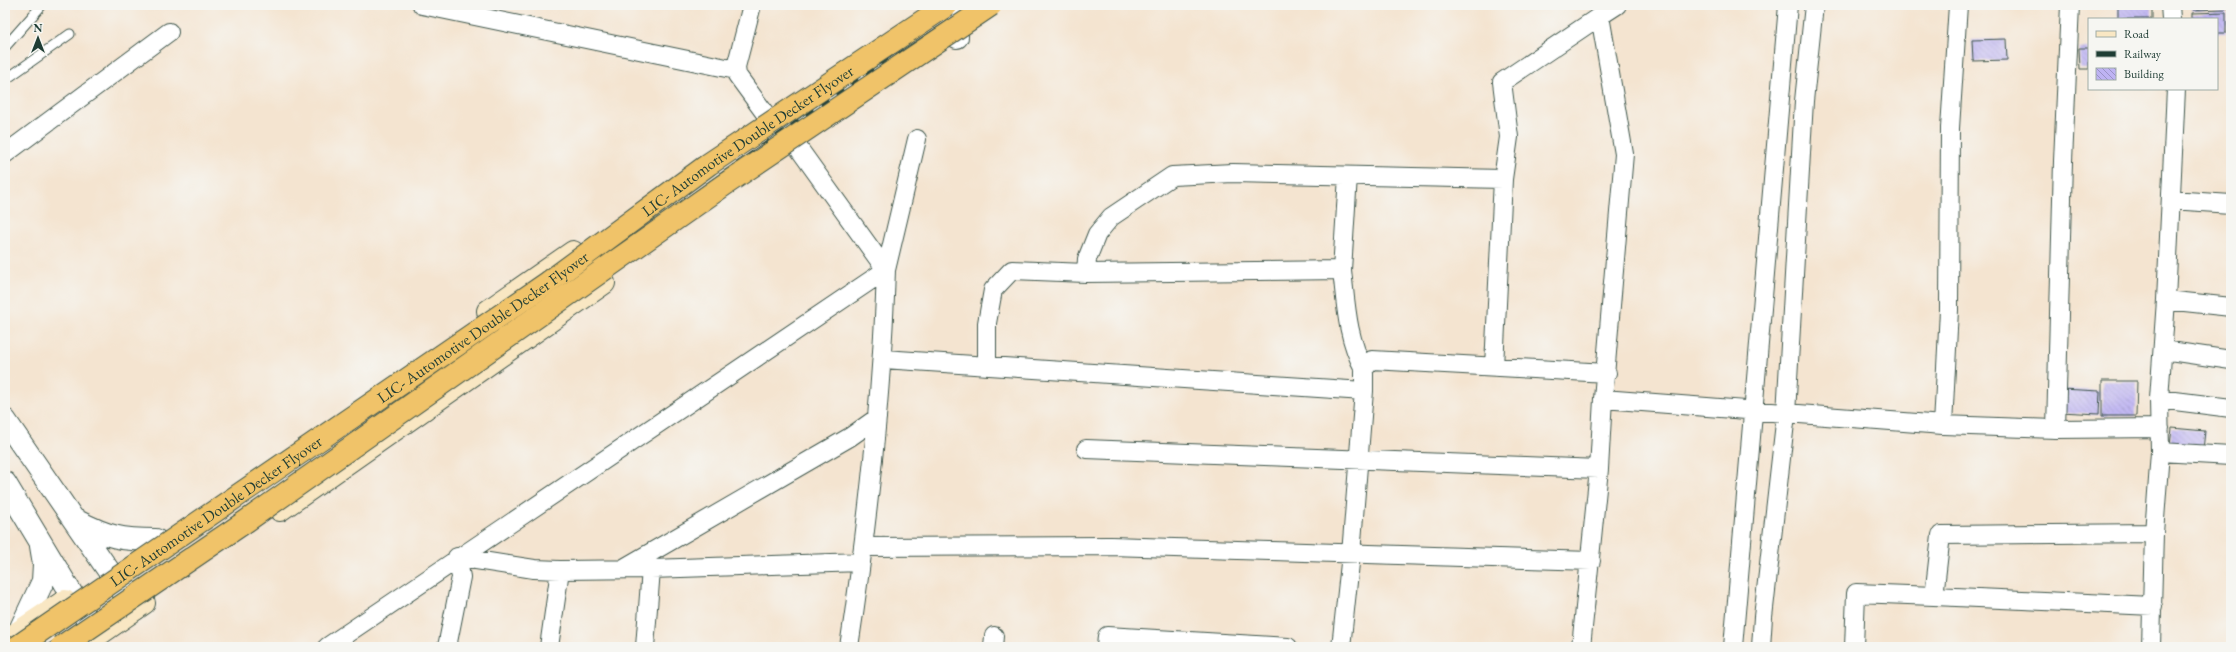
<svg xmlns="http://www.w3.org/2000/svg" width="2236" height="652" viewBox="0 0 2236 652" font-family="'EB Garamond',serif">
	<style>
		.building { fill: url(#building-back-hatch) }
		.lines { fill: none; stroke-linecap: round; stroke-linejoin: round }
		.service-casing { stroke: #3f564b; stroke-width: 11 }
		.minor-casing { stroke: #3f564b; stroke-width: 20 }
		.tertiary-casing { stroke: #3f564b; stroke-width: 24 }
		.secondary-casing { stroke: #3f564b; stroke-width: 24 }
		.service { stroke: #fff; stroke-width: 9 }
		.minor { stroke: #fff; stroke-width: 18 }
		.tertiary { stroke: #fff; stroke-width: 22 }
		.secondary { stroke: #f9e7c3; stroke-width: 22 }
		.rail-casing { stroke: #1f3d34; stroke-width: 4.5 }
		.rail { stroke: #f6f6f2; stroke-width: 3; stroke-dasharray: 9; stroke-linecap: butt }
		.primary-bridge-casing { stroke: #3f564b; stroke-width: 24; stroke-linecap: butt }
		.primary-bridge { stroke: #f0c369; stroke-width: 22 }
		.labels { text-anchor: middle; stroke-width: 3.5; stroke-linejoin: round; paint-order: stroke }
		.street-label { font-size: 16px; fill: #1f3d34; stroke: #f6f6f2 }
	</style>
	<defs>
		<pattern id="building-back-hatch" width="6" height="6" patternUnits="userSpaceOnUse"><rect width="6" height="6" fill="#beb3f3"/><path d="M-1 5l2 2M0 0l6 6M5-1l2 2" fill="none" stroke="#9a93c6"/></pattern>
	</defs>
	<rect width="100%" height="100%" fill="#f6f6f2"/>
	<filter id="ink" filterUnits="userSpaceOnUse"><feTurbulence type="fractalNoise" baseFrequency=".025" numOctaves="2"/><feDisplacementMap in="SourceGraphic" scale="8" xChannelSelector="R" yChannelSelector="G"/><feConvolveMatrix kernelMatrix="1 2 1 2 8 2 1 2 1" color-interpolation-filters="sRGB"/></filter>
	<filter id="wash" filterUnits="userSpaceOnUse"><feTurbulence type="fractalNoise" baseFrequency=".012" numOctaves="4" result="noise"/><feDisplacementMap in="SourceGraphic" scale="16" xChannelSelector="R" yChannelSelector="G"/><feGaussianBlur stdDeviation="0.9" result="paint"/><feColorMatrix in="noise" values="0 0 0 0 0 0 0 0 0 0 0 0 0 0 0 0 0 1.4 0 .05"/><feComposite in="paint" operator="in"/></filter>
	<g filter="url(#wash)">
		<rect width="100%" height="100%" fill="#f4e4d0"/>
		<g id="blocks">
			<path class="building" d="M 2118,5 L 2152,5 L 2152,19 L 2118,19 Z
				M 2192,5 L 2226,5 L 2226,9 L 2193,10 Z
				M 2226,12 L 2226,33 L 2217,33 L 2217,19 L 2192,19 L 2192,13 Z
				M 2006,39 L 2007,60 L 1973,61 L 1972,40 Z
				M 2079,48 L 2089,48 L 2089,69 L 2080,69 Z
				M 2102,381 L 2137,381 L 2136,416 L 2102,416 Z
				M 2061,389 L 2100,391 L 2099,414 L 2060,412 Z
				M 2172,428 L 2205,431 L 2203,450 L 2170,446 Z"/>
		</g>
	</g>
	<g filter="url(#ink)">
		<use href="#blocks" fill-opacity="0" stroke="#3f564b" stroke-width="1"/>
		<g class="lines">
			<g class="service-casing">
				<path id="service" d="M 5,47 L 42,5
					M 5,80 L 70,34"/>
			</g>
			<g class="minor-casing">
				<path id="minor" d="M 422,5 L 736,70
					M 752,5 L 736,67 L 737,75 L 767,116 L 797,146 L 886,270
					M 1617,5 L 1600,16 L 1624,154 L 1603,399 L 1943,425 L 2056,429 L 2160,428
					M 2170,5 L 2171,19
					M 5,154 L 169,32
					M 1503,179 L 1509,137 L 1502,82 L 1600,16
					M 2171,200 L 2231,204
					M 886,270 L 917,139
					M 1342,270 L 1348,176
					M 2166,300 L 2231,307
					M 2163,350 L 2231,360
					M 883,359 L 1364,391
					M 987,366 L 987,323 L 993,290 L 1012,270 L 1086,273
					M 1364,369 C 1347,338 1346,305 1342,270 L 1086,273 L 1087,259 L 1097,234 L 1111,217 L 1172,176 L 1233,173 L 1503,179 L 1494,367
					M 2159,399 L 2231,408
					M 1943,425 L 1949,310 L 1950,128 L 1958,5
					M 2056,429 L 2063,161 L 2070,5
					M 1086,449 L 1599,469
					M 2160,452 L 2231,456
					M 863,547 L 1111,546 L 1591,561
					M 624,568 L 850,437 L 877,418
					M 1934,596 L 2153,606
					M 327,647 L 886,270 C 882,396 868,522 849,647
					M 447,647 L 461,577 L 457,557 L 534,569 L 560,570 L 651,569 L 861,562
					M 549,647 L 560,570
					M 645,647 L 651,569
					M 993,647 L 994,636
					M 1106,647 L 1107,636 L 1288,647
					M 1341,647 L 1351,554 L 1364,391 L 1364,369 L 1372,360 L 1607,373
					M 1581,647 L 1599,469 L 1603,399
					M 1733,647 L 1788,5
					M 1761,647 L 1763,617 L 1786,414 L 1804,101 L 1814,5
					M 1854,647 L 1856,593 L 1934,596 L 1941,535 L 2154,533
					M 2151,647 L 2154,533 L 2160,452 L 2159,399 L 2166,300 L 2176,89"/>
			</g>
			<g class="tertiary-casing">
				<path id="tertiary" d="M 957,37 L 958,5
					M 5,420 L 135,609
					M 5,483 L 97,636
					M 77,521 C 108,537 121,540 156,540
					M 19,632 L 43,581 L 44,564 L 41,546"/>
			</g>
			<g class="secondary-casing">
				<path id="secondary" d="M 488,311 L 573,252
					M 280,510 L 604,283
					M 5,641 L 65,601
					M 81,647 L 144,603"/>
			</g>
			<use href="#service" class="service"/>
			<use href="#minor" class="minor"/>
			<use href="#tertiary" class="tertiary"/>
			<use href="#secondary" class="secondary"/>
			<g class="rail-casing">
				<path id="rail" d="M 29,647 L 474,341 L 705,173 L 838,81 L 957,5
					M 47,647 L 480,349 L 711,182 L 843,90 L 976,5"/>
			</g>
			<use href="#rail" class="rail"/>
			<g class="primary-bridge-casing">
				<g id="primary-bridge">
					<path id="s1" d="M 17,647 L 546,284 L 709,164 L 947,5"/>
					<path d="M 61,647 L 245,522 L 724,185 L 991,5"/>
				</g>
			</g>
			<use href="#primary-bridge" class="primary-bridge"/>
		</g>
	</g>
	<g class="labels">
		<g class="street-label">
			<text dy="6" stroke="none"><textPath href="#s1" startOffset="889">LIC- Automotive Double Decker Flyover</textPath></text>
			<text dy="6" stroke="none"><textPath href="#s1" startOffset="565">LIC- Automotive Double Decker Flyover</textPath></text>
			<text dy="6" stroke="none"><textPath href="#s1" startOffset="241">LIC- Automotive Double Decker Flyover</textPath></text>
		</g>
	</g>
	<rect width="2236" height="652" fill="none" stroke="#f6f6f2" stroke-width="20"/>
	<rect x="2088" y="18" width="130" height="72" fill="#f6f6f2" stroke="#a0aca6"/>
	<rect x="2096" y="31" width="20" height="6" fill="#f9e7c3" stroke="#a0aca6"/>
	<text x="2124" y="38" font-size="12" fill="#1f3d34">Road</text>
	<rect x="2096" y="51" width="20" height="6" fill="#1f3d34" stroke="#a0aca6"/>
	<text x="2124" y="58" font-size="12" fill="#1f3d34">Railway</text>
	<rect x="2096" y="68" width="20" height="12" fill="url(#building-back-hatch)" stroke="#a0aca6"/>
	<text x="2124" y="78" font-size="12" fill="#1f3d34">Building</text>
	<g transform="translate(38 38)" stroke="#f6f6f2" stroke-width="3" paint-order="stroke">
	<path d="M0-3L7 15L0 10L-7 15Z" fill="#1f3d34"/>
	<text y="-6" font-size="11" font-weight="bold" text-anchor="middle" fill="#1f3d34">N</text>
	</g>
</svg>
